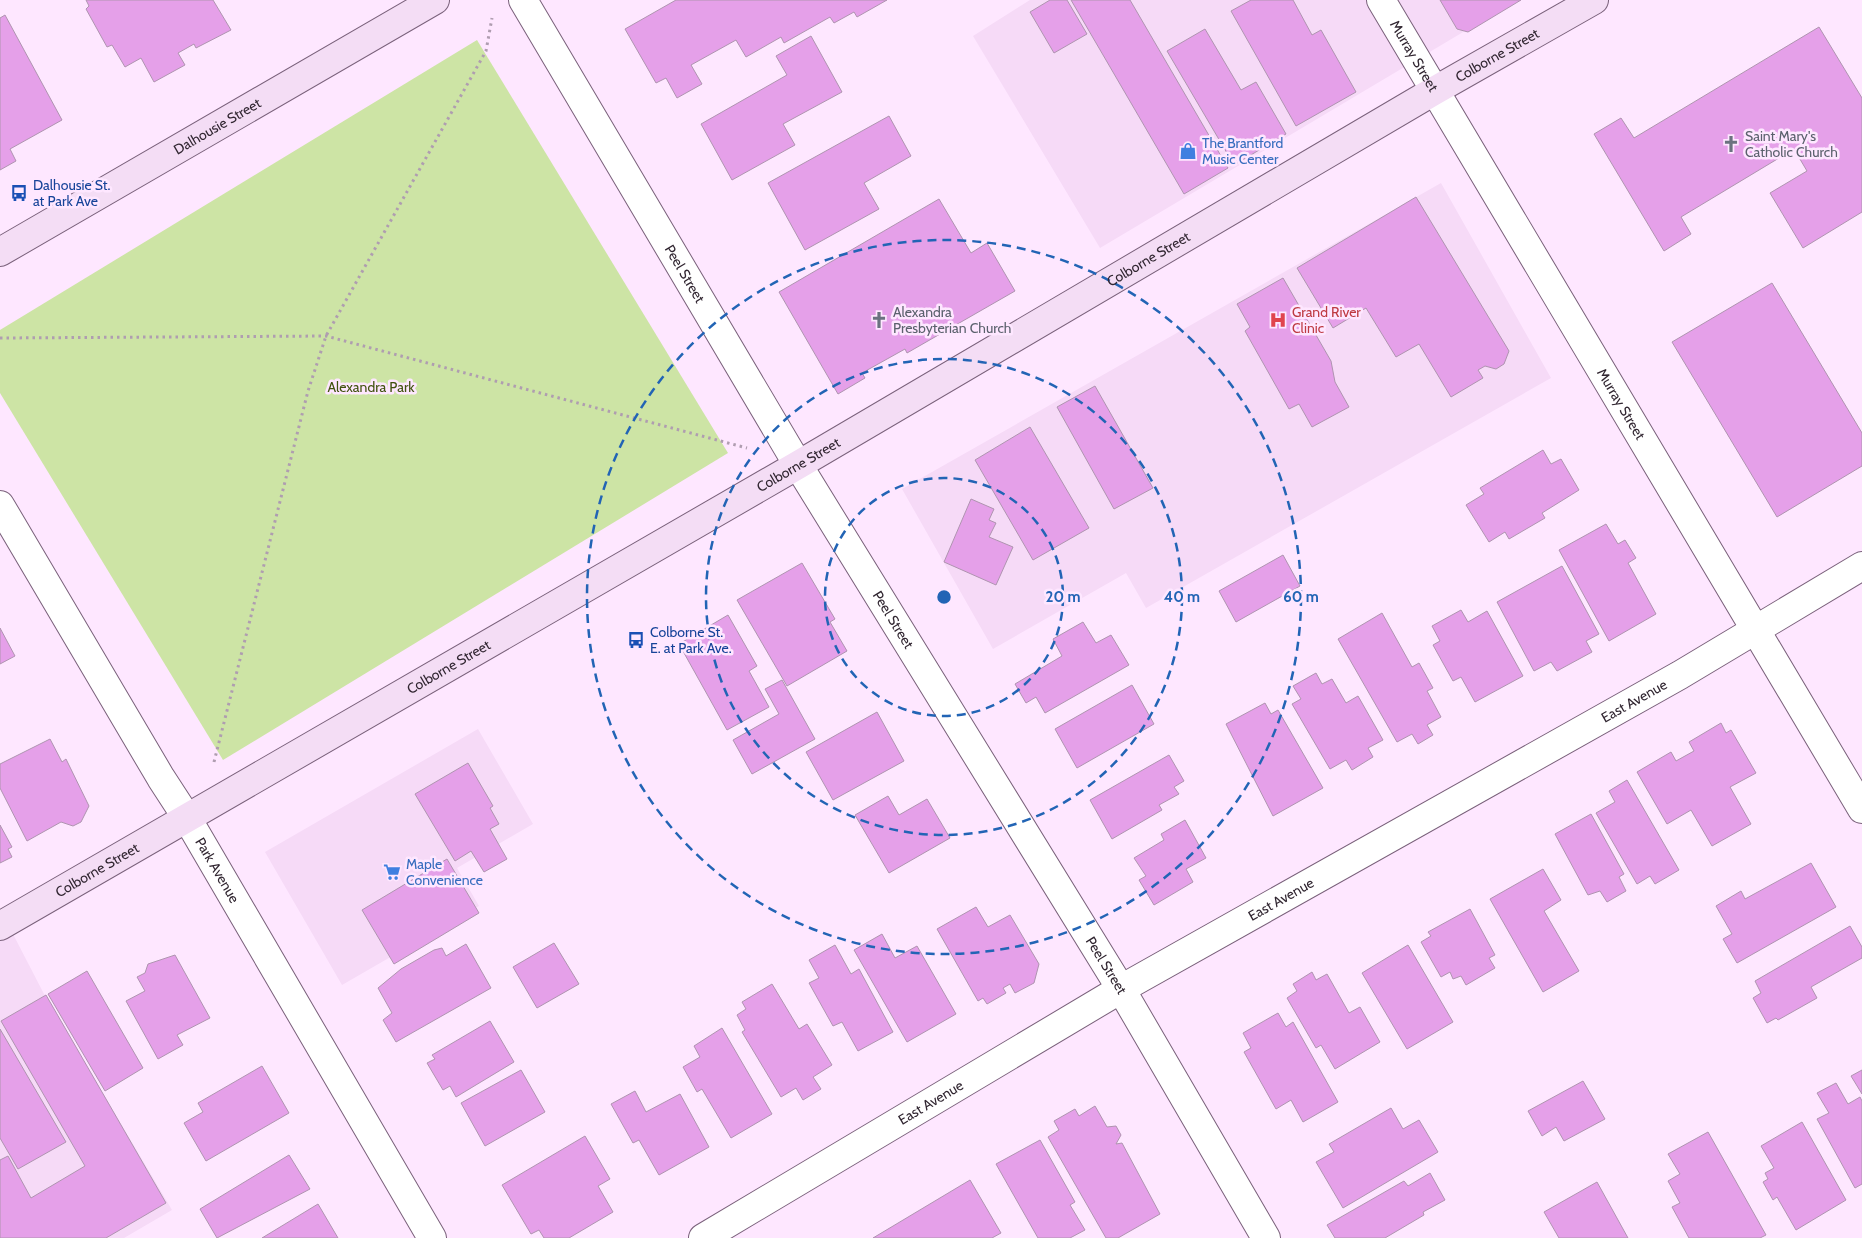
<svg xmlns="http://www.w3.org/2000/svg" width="1862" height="1238" viewBox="0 0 1862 1238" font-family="Cabin,sans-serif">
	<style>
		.built { fill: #f6daf7 }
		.green { fill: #cde4a5 }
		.building { fill: #e5a0e9; stroke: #af94b0 }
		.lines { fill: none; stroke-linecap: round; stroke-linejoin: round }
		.minor-casing { stroke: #7a617b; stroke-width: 30 }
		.secondary-casing { stroke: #7a617b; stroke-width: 30 }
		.path { stroke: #af9db0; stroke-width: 3; stroke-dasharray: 2.5 4; stroke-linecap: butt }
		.minor { stroke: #fff; stroke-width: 28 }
		.secondary { stroke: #f4ddf5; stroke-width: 28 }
		.ring { fill: none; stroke: #2264b5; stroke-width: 2.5; stroke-dasharray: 9 6 }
		.labels { text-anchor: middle; stroke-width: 5; stroke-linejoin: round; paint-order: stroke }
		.street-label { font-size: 14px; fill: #312631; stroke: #fee7ff }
		.worship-label { font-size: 14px; fill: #5b616d; stroke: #fee7ff; text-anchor: start }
		.shop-label { font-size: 14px; fill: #366cbe; stroke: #fee7ff; text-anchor: start }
		.transit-label { font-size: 14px; fill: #164399; stroke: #fee7ff; text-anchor: start }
		.health-label { font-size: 14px; fill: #be3a42; stroke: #fee7ff; text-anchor: start }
		.park-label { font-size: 14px; fill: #40520e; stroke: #fee7ff }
		.centre { fill: #2264b5; stroke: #fee7ff; stroke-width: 2.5 }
		.ring-label { font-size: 15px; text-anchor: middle; font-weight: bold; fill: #2264b5; stroke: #fee7ff; stroke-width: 5; stroke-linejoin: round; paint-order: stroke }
	</style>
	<rect width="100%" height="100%" fill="#fee7ff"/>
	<path class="built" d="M 1030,0 L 1517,0 L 1100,248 L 973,36 Z
		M 1441,183 L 1551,378 L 1146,608 L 1126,573 L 993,649 L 902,489 Z
		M 478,729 L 533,824 L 457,868 L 479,906 L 342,985 L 265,852 Z
		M 0,909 L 44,994 L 172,1210 L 124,1238 L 0,1238 Z"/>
	<path class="green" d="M 477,40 L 728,453 L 223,760 L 0,393 L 0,330 Z"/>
	<path class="building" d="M 86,0 L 213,0 L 231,30 L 196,48 L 194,44 L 178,53 L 185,65 L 154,82 L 141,58 L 125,67 L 112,45 L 107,47 L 86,9 L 89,6 Z
		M 676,0 L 887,0 L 857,17 L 854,12 L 834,23 L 830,17 L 784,43 L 781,37 L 746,57 L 736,40 L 691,65 L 702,84 L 677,98 L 666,78 L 656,83 L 625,29 Z
		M 1050,0 L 1067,0 L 1087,34 L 1054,53 L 1030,12 Z
		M 1071,0 L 1130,0 L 1228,168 L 1184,194 Z
		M 1251,0 L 1293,0 L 1312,35 L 1321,30 L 1356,92 L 1296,126 L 1231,11 Z
		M 1440,0 L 1521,0 L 1468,32 L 1457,29 Z
		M 5,15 L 62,120 L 10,149 L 16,161 L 0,170 L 0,18 Z
		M 1819,27 L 1862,98 L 1862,212 L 1803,248 L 1770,193 L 1807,171 L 1794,149 L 1681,217 L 1691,234 L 1664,251 L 1594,134 L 1621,118 L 1634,138 Z
		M 1205,29 L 1241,90 L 1256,82 L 1286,134 L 1234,165 L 1167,51 Z
		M 811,36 L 842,92 L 783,124 L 795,145 L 732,180 L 701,124 L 787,75 L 776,56 Z
		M 889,116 L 911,156 L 864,183 L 879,209 L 805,250 L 768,183 Z
		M 1416,197 L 1509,351 L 1504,364 L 1496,369 L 1485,366 L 1478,370 L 1483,378 L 1451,397 L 1419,344 L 1396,357 L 1366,308 L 1333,328 L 1297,268 Z
		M 939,199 L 971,253 L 987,243 L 1015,291 L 907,353 L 905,349 L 862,373 L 865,378 L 838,394 L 779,292 Z
		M 1283,278 L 1331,361 L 1335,382 L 1349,407 L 1312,427 L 1299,404 L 1289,409 L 1245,331 L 1250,327 L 1237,304 Z
		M 1772,283 L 1862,433 L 1862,466 L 1777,517 L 1672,342 Z
		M 1095,386 L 1153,488 L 1114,509 L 1057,407 Z
		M 1030,427 L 1089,528 L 1033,560 L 975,460 Z
		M 1543,450 L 1551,464 L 1561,459 L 1579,490 L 1542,513 L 1545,518 L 1509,539 L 1505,532 L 1489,542 L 1466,505 L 1484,494 L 1480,488 Z
		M 971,499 L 994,509 L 989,520 L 996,523 L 989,537 L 1013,547 L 996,585 L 944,562 Z
		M 1606,524 L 1618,544 L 1625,540 L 1636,558 L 1628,563 L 1656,614 L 1609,641 L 1559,550 Z
		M 1283,555 L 1300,586 L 1236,622 L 1219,591 Z
		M 802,563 L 835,619 L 830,622 L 847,651 L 787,686 L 737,600 Z
		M 1562,566 L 1599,634 L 1586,641 L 1592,652 L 1557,671 L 1551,662 L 1534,671 L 1497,602 Z
		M 1461,610 L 1468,622 L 1487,611 L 1523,676 L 1475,702 L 1461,677 L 1453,681 L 1433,645 L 1440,641 L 1432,626 Z
		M 1382,613 L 1412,667 L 1419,663 L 1433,688 L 1427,691 L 1441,717 L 1427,725 L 1433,735 L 1418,744 L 1412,734 L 1397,742 L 1338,639 Z
		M 728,615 L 757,666 L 749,671 L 769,707 L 727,730 L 679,644 Z
		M 1083,622 L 1096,643 L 1111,635 L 1129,665 L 1045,713 L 1036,697 L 1026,703 L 1015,684 L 1062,656 L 1053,639 Z
		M 0,628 L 15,656 L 0,664 Z
		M 1316,673 L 1322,684 L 1332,679 L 1346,703 L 1358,696 L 1383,740 L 1368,748 L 1373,757 L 1352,770 L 1346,760 L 1330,769 L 1292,704 L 1301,699 L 1293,686 Z
		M 782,680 L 815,739 L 752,774 L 733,740 L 779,714 L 765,689 Z
		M 1132,685 L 1154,724 L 1077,768 L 1055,729 Z
		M 1265,703 L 1271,714 L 1278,710 L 1323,788 L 1273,816 L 1226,724 Z
		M 877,712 L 904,761 L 833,800 L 806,752 Z
		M 1721,723 L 1726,733 L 1731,730 L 1756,773 L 1730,787 L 1751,824 L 1712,846 L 1691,810 L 1667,824 L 1637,772 L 1671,752 L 1676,761 L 1694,751 L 1689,742 Z
		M 50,739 L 62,762 L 66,759 L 89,806 L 81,822 L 73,826 L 61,822 L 27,841 L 0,788 L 0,764 Z
		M 1169,755 L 1184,781 L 1174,787 L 1179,794 L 1159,805 L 1162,810 L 1112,839 L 1090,800 Z
		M 468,763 L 493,806 L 490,808 L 499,824 L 490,829 L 507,859 L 484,872 L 471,851 L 455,861 L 415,794 Z
		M 1627,780 L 1679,870 L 1655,884 L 1650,876 L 1637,884 L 1596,813 L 1615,802 L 1609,791 Z
		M 888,796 L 899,815 L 927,799 L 950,838 L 889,873 L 855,815 Z
		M 1591,814 L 1624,874 L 1619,877 L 1626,891 L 1607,902 L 1600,891 L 1588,895 L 1555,834 Z
		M 1185,820 L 1206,858 L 1186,869 L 1193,882 L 1154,905 L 1139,880 L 1146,876 L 1134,858 L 1164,840 L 1161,834 Z
		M 0,825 L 12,847 L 8,849 L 12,857 L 0,863 Z
		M 447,859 L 479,913 L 394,964 L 362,910 Z
		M 1811,863 L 1836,907 L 1737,963 L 1723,939 L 1732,934 L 1716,906 L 1741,891 L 1745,899 Z
		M 1543,869 L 1561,900 L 1544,911 L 1579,971 L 1543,992 L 1490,899 Z
		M 976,907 L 988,927 L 1010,915 L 1039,964 L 1034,983 L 1015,993 L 1010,984 L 1003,988 L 1006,993 L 987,1004 L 983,998 L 978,1001 L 937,929 Z
		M 1470,909 L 1495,955 L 1489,958 L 1495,968 L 1466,985 L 1461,976 L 1453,979 L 1450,972 L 1441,977 L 1421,942 L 1431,936 L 1428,932 Z
		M 1850,926 L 1862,947 L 1862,958 L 1811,987 L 1817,998 L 1778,1020 L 1776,1018 L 1767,1023 L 1753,998 L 1761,993 L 1755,981 Z
		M 882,934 L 895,958 L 917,946 L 956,1014 L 907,1042 L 854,950 Z
		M 554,943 L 579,984 L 537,1008 L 513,967 Z
		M 466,944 L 491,988 L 396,1042 L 383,1020 L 392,1013 L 378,988 L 401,969 L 434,950 L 442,948 L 446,956 Z
		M 835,945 L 851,974 L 859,969 L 893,1032 L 858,1051 L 842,1022 L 833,1026 L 809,983 L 819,978 L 809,960 Z
		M 1408,945 L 1453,1022 L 1407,1049 L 1362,973 Z
		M 175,955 L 210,1018 L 177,1035 L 183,1045 L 158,1059 L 126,1001 L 145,991 L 137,977 L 145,973 L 148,964 Z
		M 87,971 L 143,1068 L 105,1091 L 48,994 Z
		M 1312,972 L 1316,980 L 1327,974 L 1349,1013 L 1360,1007 L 1380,1042 L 1335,1069 L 1321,1045 L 1316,1048 L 1287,998 L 1297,991 L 1293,984 Z
		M 772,984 L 799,1029 L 807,1024 L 832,1065 L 813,1077 L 821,1089 L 803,1100 L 796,1088 L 781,1097 L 742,1032 L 745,1030 L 737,1015 L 746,1009 L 742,1002 Z
		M 46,995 L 166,1203 L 106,1238 L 0,1238 L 0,1160 L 8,1156 L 31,1198 L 85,1166 L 1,1021 Z
		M 1278,1013 L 1286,1027 L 1293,1022 L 1338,1102 L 1303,1122 L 1291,1100 L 1276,1109 L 1244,1052 L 1251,1048 L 1243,1033 Z
		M 490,1021 L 514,1062 L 456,1097 L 450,1086 L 443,1090 L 427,1063 L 435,1059 L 432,1055 Z
		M 722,1028 L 772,1114 L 731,1138 L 702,1089 L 697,1092 L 683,1067 L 700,1057 L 694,1046 Z
		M 0,1029 L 66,1142 L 18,1169 L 0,1138 Z
		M 262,1066 L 289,1113 L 206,1161 L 184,1123 L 203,1112 L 198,1103 Z
		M 521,1070 L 545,1112 L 485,1146 L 461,1103 Z
		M 1862,1070 L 1862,1094 L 1851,1076 Z
		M 1583,1081 L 1605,1119 L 1564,1141 L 1556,1127 L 1542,1136 L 1528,1111 Z
		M 1836,1083 L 1848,1104 L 1860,1097 L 1862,1101 L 1862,1184 L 1855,1188 L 1817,1119 L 1829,1113 L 1817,1093 Z
		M 635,1091 L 646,1112 L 680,1094 L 709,1147 L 659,1175 L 639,1140 L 633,1143 L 611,1104 Z
		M 1095,1106 L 1107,1127 L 1116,1126 L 1121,1135 L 1116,1144 L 1122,1143 L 1160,1214 L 1118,1238 L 1106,1238 L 1048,1137 L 1059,1130 L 1054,1121 L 1075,1109 L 1079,1116 Z
		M 1391,1108 L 1403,1129 L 1419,1120 L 1438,1152 L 1343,1208 L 1316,1162 L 1334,1152 L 1329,1144 Z
		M 1802,1122 L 1846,1200 L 1796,1230 L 1777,1197 L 1773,1200 L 1763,1182 L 1768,1179 L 1765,1173 L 1774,1168 L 1761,1146 Z
		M 1708,1132 L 1766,1235 L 1760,1238 L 1689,1238 L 1672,1207 L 1680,1203 L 1668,1181 L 1680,1174 L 1668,1154 Z
		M 585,1136 L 610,1179 L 598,1186 L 613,1212 L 569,1238 L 544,1238 L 539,1230 L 531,1234 L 502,1185 Z
		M 1040,1140 L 1075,1202 L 1070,1205 L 1085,1230 L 1070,1238 L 1038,1238 L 996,1164 Z
		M 289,1155 L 310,1189 L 217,1238 L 200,1209 Z
		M 1430,1173 L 1445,1200 L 1423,1212 L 1424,1215 L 1385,1238 L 1335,1238 L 1327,1225 L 1404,1181 L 1408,1186 Z
		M 970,1180 L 1001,1233 L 992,1238 L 873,1238 Z
		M 1597,1182 L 1628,1238 L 1559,1238 L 1544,1212 Z
		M 318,1204 L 338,1238 L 262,1238 Z"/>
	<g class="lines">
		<g class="minor-casing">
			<g id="minor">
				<path id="s1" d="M 523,0 L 798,465 L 1121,989 L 1266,1238"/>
				<path id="s2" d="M 1381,0 L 1862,809"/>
				<path id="s3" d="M 0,505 L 161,778 L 187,818 L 432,1238"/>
				<path id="s4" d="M 703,1238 L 1121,989 L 1680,675 L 1862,566"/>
			</g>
		</g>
		<g class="secondary-casing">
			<g id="secondary">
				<path id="s5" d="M 0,252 L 435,0"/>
				<path id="s6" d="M 0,926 L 798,465 L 1434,91 L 1594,0"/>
			</g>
		</g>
		<path class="path" d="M 0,338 L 326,336 L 747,448
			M 214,762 L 308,391 L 326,336 L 486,51 L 492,18"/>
		<use href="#minor" class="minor"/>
		<use href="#secondary" class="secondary"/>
	</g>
	<g class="ring">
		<circle cx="944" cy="597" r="119"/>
		<circle cx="944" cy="597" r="238"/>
		<circle cx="944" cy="597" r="357"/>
	</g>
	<defs>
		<g id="church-bare" transform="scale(1.35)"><path d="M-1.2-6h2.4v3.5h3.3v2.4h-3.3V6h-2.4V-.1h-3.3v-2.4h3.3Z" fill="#6b7280" stroke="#fee7ff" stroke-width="2.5" paint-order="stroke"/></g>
		<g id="shop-bare" transform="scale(1.35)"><path d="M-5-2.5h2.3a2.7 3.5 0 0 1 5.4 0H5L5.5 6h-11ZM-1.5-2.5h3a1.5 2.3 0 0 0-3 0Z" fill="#3f7fe0" stroke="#fee7ff" stroke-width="2.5" paint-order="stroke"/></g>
		<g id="bus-bare" transform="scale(1.35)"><path d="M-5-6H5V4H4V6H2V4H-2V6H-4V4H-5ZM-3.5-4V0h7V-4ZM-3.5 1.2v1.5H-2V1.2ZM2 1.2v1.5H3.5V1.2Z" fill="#1a4fb4" stroke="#fee7ff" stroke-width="2.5" paint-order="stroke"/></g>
		<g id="hospital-bare" transform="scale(1.35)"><path d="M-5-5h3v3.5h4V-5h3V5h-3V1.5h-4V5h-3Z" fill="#e0444e" stroke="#fee7ff" stroke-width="2.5" paint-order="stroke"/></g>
		<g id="supermarket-bare" transform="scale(1.35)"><path d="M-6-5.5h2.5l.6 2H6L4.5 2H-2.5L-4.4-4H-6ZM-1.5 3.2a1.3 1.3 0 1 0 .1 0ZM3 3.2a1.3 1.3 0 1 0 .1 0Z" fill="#3f7fe0" stroke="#fee7ff" stroke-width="2.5" paint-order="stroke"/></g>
	</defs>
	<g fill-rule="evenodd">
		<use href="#church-bare" x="1731" y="144"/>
		<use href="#shop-bare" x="1188" y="151"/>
		<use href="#bus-bare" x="19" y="193"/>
		<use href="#church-bare" x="879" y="320"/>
		<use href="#hospital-bare" x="1278" y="320"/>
		<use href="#bus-bare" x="636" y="640"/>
		<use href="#supermarket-bare" x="392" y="872"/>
	</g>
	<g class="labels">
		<g class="street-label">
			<text dy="5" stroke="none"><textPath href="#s6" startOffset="1732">Colborne Street</textPath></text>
			<text dy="5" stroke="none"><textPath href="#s2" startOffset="65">Murray Street</textPath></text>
			<text dy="5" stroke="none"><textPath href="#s5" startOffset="251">Dalhousie Street</textPath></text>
			<text dy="5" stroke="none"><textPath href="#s6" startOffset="1328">Colborne Street</textPath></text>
			<text dy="5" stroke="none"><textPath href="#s1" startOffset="318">Peel Street</textPath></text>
			<text dy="5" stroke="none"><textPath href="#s2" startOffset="470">Murray Street</textPath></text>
			<text dy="5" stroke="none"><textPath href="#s6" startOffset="922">Colborne Street</textPath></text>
			<text dy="5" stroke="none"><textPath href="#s1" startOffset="722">Peel Street</textPath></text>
			<text dy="5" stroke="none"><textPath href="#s6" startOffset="518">Colborne Street</textPath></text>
			<text dy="5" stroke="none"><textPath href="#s4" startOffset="1075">East Avenue</textPath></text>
			<text dy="5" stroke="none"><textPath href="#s6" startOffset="112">Colborne Street</textPath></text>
			<text dy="5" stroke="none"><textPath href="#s3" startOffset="425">Park Avenue</textPath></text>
			<text dy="5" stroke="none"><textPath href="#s4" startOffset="670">East Avenue</textPath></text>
			<text dy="5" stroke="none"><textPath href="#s1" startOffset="1128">Peel Street</textPath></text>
			<text dy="5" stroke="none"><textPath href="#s4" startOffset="265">East Avenue</textPath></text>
		</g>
		<g class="worship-label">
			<text x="1745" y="141">Saint Mary's<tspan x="1745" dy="16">Catholic Church</tspan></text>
			<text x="893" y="317">Alexandra<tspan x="893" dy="16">Presbyterian Church</tspan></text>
		</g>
		<g class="shop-label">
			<text x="1202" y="148">The Brantford<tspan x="1202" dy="16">Music Center</tspan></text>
			<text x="406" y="869">Maple<tspan x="406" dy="16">Convenience</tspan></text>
		</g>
		<g class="transit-label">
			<text x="33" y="190">Dalhousie St.<tspan x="33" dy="16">at Park Ave</tspan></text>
			<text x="650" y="637">Colborne St.<tspan x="650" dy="16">E. at Park Ave.</tspan></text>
		</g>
		<g class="health-label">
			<text x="1292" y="317">Grand River<tspan x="1292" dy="16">Clinic</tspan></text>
		</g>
		<g class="park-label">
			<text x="371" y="392">Alexandra Park</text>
		</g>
	</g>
	<circle cx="944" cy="597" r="8" class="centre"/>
	<g class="ring-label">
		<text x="1063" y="602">20 m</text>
		<text x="1182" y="602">40 m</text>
		<text x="1301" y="602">60 m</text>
	</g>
</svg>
